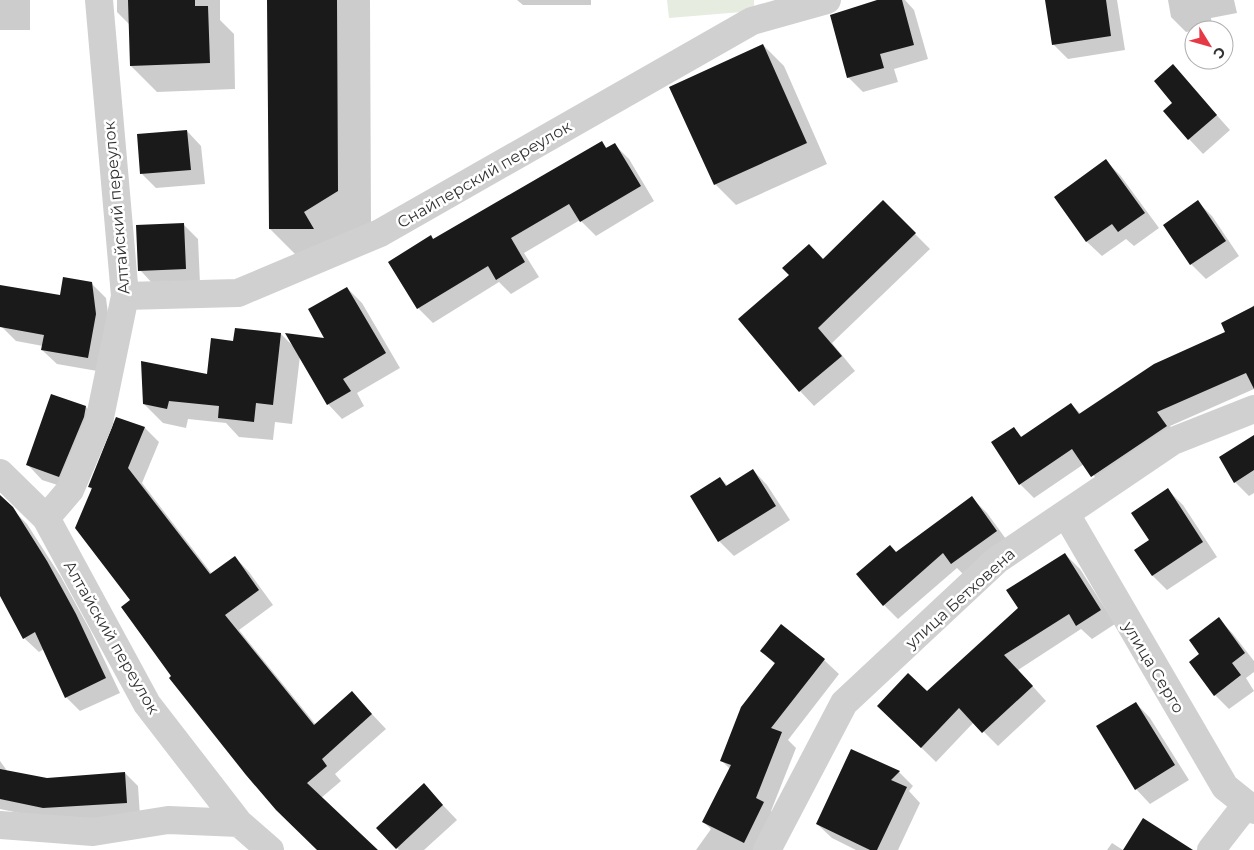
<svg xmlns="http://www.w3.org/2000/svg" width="1254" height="850" viewBox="0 0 1254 850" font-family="Montserrat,sans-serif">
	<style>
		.green { fill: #e6ecdf }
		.shadow { fill: #0003 }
		.building { fill: #1a1a1a }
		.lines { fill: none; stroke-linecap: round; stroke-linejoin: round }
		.minor { stroke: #d0d0d0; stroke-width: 28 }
		.labels { text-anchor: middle; stroke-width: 5; stroke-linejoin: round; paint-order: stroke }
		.street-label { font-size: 16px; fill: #333; stroke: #fff }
	</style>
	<rect width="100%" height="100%" fill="#fff"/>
	<path class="green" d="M 667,0 L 754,0 L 754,11 L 669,18 Z"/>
	<path class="shadow" d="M 0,0 L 30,0 L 30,30 L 0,30 Z
		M 117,0 L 220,0 L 220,20 L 234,34 L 235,89 L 157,92 L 131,66 L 130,25 L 117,12 Z
		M 268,0 L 370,0 L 371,225 L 336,246 L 346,262 L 304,263 L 270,229 Z
		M 517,0 L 591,0 L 591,5 L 523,5 Z
		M 882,0 L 905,0 L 914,10 L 928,59 L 894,69 L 898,82 L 863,92 L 848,77 L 831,16 Z
		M 1047,0 L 1117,0 L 1125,50 L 1068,59 L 1053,44 Z
		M 1168,0 L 1234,0 L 1237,13 L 1211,18 L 1212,27 L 1186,32 L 1171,17 Z
		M 763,45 L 784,66 L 827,164 L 736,205 L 715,184 Z
		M 1173,66 L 1230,130 L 1203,154 L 1189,139 L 1174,104 Z
		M 187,131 L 201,146 L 205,184 L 156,188 L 142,174 Z
		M 601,142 L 608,149 L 615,145 L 629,159 L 654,201 L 596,236 L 580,220 L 524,253 L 539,277 L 511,294 L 499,282 L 433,323 L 418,308 L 431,237 L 434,240 Z
		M 1106,161 L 1120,175 L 1159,228 L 1134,246 L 1126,239 L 1102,256 L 1087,242 L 1056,198 Z
		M 883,202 L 930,249 L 832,343 L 855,371 L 814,406 L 800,391 L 790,275 L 824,260 Z
		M 1198,202 L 1212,216 L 1239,256 L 1206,279 L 1191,264 L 1164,225 Z
		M 184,225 L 198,239 L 200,283 L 154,285 L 140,270 Z
		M 92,284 L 106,298 L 110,329 L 103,372 L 57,364 L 42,350 L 43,346 L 16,341 L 2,327 L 61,296 Z
		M 347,288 L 362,303 L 400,368 L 357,393 L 364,406 L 342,419 L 328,404 L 300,356 L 292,424 L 275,422 L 273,440 L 239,437 L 226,423 L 188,419 L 186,428 L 163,423 L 144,404 L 208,375 L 234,342 L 281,334 L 293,346 L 327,339 Z
		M 1254,305 L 1254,389 L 1170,426 L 1180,441 L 1106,490 L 1084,464 L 1034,498 L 1020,484 L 993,443 L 1014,429 L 1023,438 L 1071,404 L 1081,414 L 1227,333 Z
		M 86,407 L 100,422 L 73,490 L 42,480 L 28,465 Z
		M 117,418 L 145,428 L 159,442 L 142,483 L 212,574 L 235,557 L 249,572 L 273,605 L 239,630 L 316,725 L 352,693 L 386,729 L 335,774 L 341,781 L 321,798 L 376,850 L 319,850 L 173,677 L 131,601 L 90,487 Z
		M 1254,437 L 1254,493 L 1249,496 L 1235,482 Z
		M 753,470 L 767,485 L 790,520 L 734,556 L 719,541 L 692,497 L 720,478 L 728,486 Z
		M 1168,490 L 1183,505 L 1217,557 L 1167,590 L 1152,575 L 1151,540 Z
		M 0,497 L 27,524 L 61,577 L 90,630 L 120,693 L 80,711 L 66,697 L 44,649 L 39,652 L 24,638 L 0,593 Z
		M 972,498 L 987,513 L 1011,546 L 966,577 L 957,568 L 898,619 L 884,605 L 897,553 Z
		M 1065,554 L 1080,569 L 1115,624 L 1092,639 L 1081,629 L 1018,670 L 1046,701 L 998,746 L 974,722 L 936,762 L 893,720 L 927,693 L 1019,608 Z
		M 1219,619 L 1233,634 L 1254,661 L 1254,672 L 1246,678 L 1254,691 L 1229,709 L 1215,695 L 1201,655 Z
		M 761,651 L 824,660 L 839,674 L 788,740 L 796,748 L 771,811 L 778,818 L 762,850 L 696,850 L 711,829 L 703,822 L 730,769 L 722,761 L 776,665 Z
		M 1136,703 L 1150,718 L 1189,780 L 1150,804 L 1136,789 Z
		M 852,750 L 899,772 L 913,786 L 909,791 L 920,803 L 898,850 L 856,850 L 832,838 L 817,824 Z
		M 0,761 L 8,772 L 47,779 L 125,773 L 138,786 L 140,816 L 57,821 L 0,809 Z
		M 438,800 L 457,820 L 424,850 L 399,850 L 378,828 Z
		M 1112,843 L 1123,850 L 1107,850 Z"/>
	<path class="building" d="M 128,0 L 195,0 L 195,6 L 208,6 L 210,63 L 130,66 Z
		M 267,0 L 337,0 L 338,191 L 304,212 L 314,229 L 269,229 Z
		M 877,0 L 902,0 L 914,45 L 880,54 L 884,68 L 847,78 L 830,15 Z
		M 1045,0 L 1106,0 L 1111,36 L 1052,45 Z
		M 763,44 L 807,143 L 714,185 L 669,87 Z
		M 1173,64 L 1217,115 L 1188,140 L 1163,111 L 1172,103 L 1154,81 Z
		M 187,130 L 191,170 L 140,174 L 137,134 Z
		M 602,141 L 606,148 L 615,143 L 641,186 L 580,222 L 569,204 L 511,238 L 525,262 L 496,280 L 488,266 L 417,309 L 388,262 L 431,235 L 433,239 Z
		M 1106,159 L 1145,213 L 1118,232 L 1112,224 L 1086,242 L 1054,197 Z
		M 883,200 L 916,233 L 818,328 L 842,356 L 799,392 L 738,319 L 789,275 L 782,268 L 809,244 L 823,259 Z
		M 1198,200 L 1226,241 L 1190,265 L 1163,225 Z
		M 184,223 L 186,269 L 138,271 L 136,225 Z
		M 63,277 L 92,282 L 96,314 L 88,358 L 41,350 L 44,335 L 0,327 L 0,285 L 60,295 Z
		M 347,287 L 386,353 L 343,379 L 351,391 L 327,405 L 285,333 L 324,338 L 308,309 Z
		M 1254,306 L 1254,389 L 1246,373 L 1157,412 L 1167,426 L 1091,477 L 1072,449 L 1019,485 L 991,442 L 1014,427 L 1021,437 L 1071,403 L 1079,414 L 1154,364 L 1225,332 L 1221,323 Z
		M 235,328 L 281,333 L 273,405 L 256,403 L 254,422 L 218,418 L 219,406 L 169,401 L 167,409 L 143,404 L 141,361 L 207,374 L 211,338 L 233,341 Z
		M 51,394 L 86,406 L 84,417 L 59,477 L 26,465 Z
		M 116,417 L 145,427 L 128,468 L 210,574 L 235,556 L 259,590 L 225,615 L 314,725 L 352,691 L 372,714 L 322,759 L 327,766 L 307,783 L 378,850 L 317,850 L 276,810 L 246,775 L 169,678 L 171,676 L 121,607 L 130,600 L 75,528 L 92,488 L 88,487 Z
		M 1254,435 L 1254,470 L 1234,483 L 1219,457 Z
		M 753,469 L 776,506 L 718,542 L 690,496 L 720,477 L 726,486 Z
		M 1168,488 L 1203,542 L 1152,576 L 1134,550 L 1149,540 L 1131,513 Z
		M 0,495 L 13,507 L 47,561 L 76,614 L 106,678 L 65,698 L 35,632 L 23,639 L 0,596 Z
		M 972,496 L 997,531 L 951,564 L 943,553 L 883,606 L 856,574 L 890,545 L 896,552 Z
		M 1065,553 L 1101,610 L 1076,626 L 1069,614 L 1004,655 L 1033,686 L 982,733 L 959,708 L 921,748 L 877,706 L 908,673 L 927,691 L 1018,608 L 1006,590 Z
		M 1219,617 L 1245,653 L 1232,663 L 1241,675 L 1214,696 L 1189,662 L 1199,654 L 1189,640 Z
		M 781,624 L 825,659 L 771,728 L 782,732 L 756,798 L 764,802 L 744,843 L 702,822 L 731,765 L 720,761 L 741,707 L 775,663 L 760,651 Z
		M 1136,702 L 1175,765 L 1135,790 L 1096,726 Z
		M 851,749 L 900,771 L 891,780 L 907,787 L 877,850 L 870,850 L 816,824 Z
		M 0,769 L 47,778 L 125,772 L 127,803 L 43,808 L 0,799 Z
		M 424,783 L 443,805 L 396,849 L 376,828 Z
		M 1143,818 L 1193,850 L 1123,850 Z"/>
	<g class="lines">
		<path class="minor" d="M 125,296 L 238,293 L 380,233 L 752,21 L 827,0
			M 0,473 L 46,518 L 147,704 L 239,823
			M 1066,514 L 1225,787 L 1254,810
			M 46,518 L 70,490 L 99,422 L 125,296 L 99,0
			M 0,825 L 93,832 L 168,820 L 239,823 L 270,850
			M 767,850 L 844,703 L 997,560 L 1173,441 L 1254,409
			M 1211,850 L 1246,805"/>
	</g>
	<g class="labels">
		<g class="street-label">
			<text transform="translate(484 174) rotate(-30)" y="6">Снайперский переулок</text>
			<text transform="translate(116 208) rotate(-95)" y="6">Алтайский переулок</text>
			<text transform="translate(960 598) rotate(-42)" y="6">улица Бетховена</text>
			<text transform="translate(112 637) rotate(60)" y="6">Алтайский переулок</text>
			<text transform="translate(1154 667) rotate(59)" y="6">улица Серго</text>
		</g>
	</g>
	<g transform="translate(1209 45) rotate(127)"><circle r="24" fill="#ffffff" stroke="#adadad"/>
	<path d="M0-4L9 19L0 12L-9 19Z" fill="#e63946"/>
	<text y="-8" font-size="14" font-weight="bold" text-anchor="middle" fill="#333333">С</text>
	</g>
</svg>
